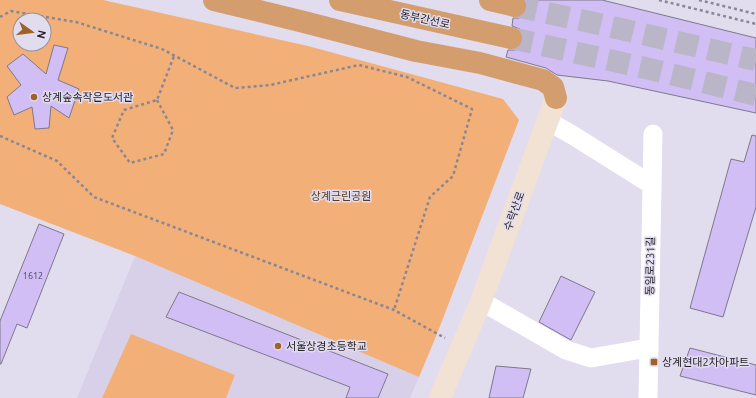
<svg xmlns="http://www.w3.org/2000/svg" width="756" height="398" viewBox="0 0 756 398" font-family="Ubuntu,'Noto Sans KR',sans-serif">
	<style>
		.built { fill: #d8d0e9 }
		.green { fill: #f2b078; fill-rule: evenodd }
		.building { fill: #d0bef5; stroke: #7e7989 }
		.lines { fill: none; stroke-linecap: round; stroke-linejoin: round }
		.highway-tunnel { stroke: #bbb6c7; stroke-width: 22; stroke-dasharray: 22 11; stroke-linecap: butt }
		.path { stroke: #8a8693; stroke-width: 2.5; stroke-dasharray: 3 3; stroke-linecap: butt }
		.street { stroke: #fff; stroke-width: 19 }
		.secondary { stroke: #f2e2d3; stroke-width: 22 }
		.highway { stroke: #d39d6d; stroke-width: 22 }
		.poi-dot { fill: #a06327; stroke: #e2dcef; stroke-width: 1.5 }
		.labels { text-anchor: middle; stroke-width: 3; stroke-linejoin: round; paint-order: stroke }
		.number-label { font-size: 9px; fill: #4d4759 }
		.street-label { font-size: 11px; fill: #211f25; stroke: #e2dcef }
		.poi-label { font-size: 11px; fill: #211f25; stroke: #e2dcef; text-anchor: start }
		.park-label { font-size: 11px; fill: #5b3a1d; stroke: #e2dcef }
	</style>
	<rect width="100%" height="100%" fill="#e2dcef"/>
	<path class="built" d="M 135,256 L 419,377 L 410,398 L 77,398 Z"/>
	<path class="green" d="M 0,0 L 103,0 L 308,46 L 503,99 L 519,120 L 437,334 L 419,377 L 135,256 L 0,204 ZM 20,20 L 44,20 L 44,44 L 20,44 Z
		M 131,334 L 235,375 L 226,398 L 102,398 Z"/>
	<path class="building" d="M 526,0 L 602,0 L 756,38 L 756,113 L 608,81 L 557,75 L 546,68 L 506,57 L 508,50 L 515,50 L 520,46 L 523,41 L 523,35 L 520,29 L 512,26 L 513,18 L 519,18 L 524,15 L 527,9 L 527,3 Z
		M 54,45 L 68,48 L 58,80 L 79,89 L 69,118 L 51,106 L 49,128 L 35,129 L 32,107 L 14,115 L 7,97 L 21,85 L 7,66 L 23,54 L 46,74 Z
		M 752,135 L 756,136 L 756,207 L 723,317 L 690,308 L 731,159 L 744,162 Z
		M 39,224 L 64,234 L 27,328 L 17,324 L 1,364 L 0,364 L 0,321 Z
		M 561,276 L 595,292 L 571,340 L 539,322 Z
		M 179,292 L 388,374 L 378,398 L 346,398 L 350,387 L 166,317 Z
		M 690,348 L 756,365 L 756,395 L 680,376 Z
		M 496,366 L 531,369 L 523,398 L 489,398 Z"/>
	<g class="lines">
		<path class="highway-tunnel" d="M 515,6 L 599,24 L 756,60
			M 511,38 L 654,70 L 756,95"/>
		<path class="path" d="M 659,0 L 756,24
			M 699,0 L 756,14
			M 0,17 L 11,11 L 76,22 L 162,49 L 235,88 L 270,85 L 359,65 L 407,77 L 472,109 L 453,176 L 430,197 L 394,310
			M 157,100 L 173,130 L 164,154 L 130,163 L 112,138 L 124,110 L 157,100 L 174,56
			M 0,136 L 57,161 L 94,197 L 394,310 L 445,338"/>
		<path class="street" d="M 548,121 L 574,136 L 652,185
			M 481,301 L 566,350 L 591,358 L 648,348
			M 648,398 L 653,134"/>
		<path class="secondary" d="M 440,398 L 481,301 L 556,98"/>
		<path class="highway" d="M 214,0 L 304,22 L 416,51 L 480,63 L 543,80 L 553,87 L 556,98
			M 340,0 L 511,38
			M 490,0 L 515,6"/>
	</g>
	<g class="poi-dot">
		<circle cx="34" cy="97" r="4"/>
		<circle cx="278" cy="346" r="4"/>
		<rect x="650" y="358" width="8" height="8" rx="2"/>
	</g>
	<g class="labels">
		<g class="number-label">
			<text x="33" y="279">1612</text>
		</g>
		<g class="street-label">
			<text transform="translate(425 19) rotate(13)" y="4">동부간선로</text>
			<text transform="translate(514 211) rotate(-70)" y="4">수락산로</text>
			<text transform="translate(650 266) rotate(-89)" y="4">동일로231길</text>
		</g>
		<g class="poi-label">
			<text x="42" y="101">상계숲속작은도서관</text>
			<text x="286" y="350">서울상경초등학교</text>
			<text x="662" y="366">상계현대2차아파트</text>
		</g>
		<g class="park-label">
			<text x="341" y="200">상계근린공원</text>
		</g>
	</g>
	<g transform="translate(32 32) rotate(104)"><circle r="19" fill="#e2dcef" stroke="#95909e"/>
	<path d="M0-3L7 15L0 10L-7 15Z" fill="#a06327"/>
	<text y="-6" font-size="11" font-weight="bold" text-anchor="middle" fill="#211f25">N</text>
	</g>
</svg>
